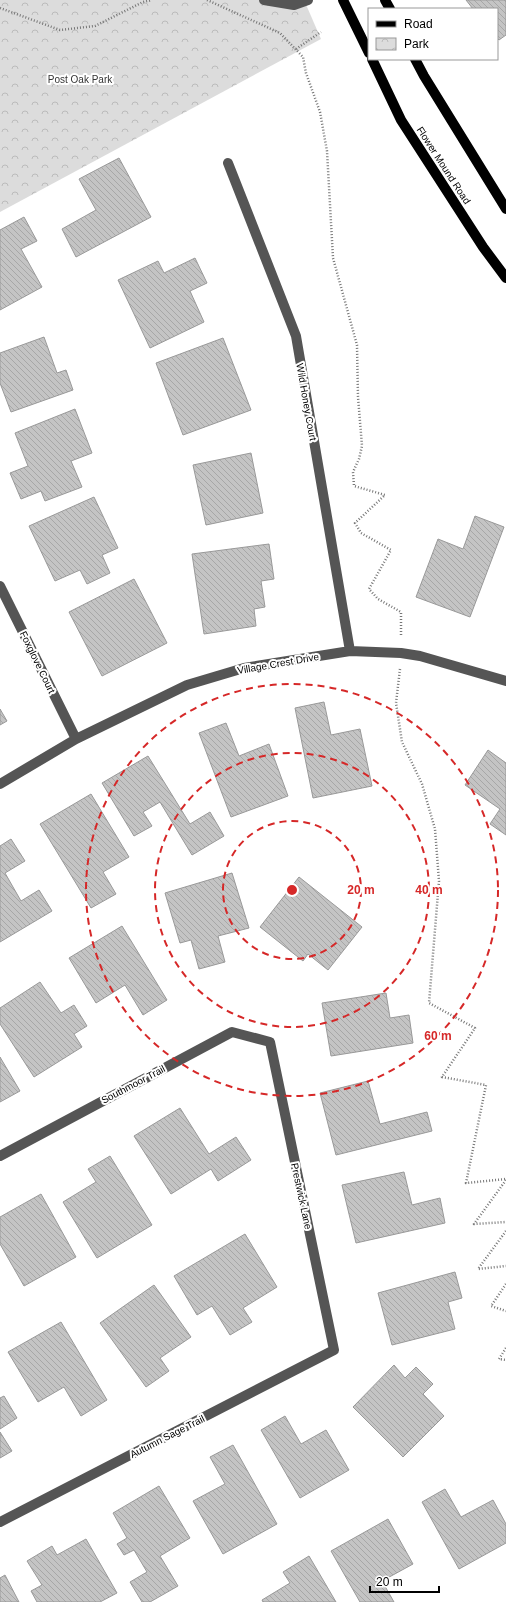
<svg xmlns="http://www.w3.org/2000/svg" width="506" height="1602" viewBox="0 0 506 1602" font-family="Arial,sans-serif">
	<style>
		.park { fill: url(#park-crowns) }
		.building { fill: url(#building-back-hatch); stroke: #999 }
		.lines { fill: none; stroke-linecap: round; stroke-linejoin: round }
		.path { stroke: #777; stroke-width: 2.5; stroke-dasharray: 1 2; stroke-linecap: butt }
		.minor { stroke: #555; stroke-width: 10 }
		.major { stroke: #000; stroke-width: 10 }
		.ring { fill: none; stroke: #d62828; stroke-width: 2; stroke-dasharray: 7 5 }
		.labels { text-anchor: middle; stroke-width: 4; stroke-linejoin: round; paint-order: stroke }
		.park-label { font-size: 10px; fill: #333; stroke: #fff }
		.street-label { font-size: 10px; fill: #000; stroke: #fff }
		.centre { fill: #d62828; stroke: #fff; stroke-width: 2 }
		.ring-label { font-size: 12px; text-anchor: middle; font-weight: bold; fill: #d62828; stroke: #fff; stroke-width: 4; stroke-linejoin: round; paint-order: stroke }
	</style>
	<defs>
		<pattern id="park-crowns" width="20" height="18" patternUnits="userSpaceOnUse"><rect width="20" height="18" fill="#dcdcdc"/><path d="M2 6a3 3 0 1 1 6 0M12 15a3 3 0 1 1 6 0" fill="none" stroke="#bbb"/></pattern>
		<pattern id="building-back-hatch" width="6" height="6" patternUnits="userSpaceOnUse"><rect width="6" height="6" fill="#c4c4c4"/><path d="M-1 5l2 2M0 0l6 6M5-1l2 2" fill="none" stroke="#a7a7a7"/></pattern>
	</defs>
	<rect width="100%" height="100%" fill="#fff"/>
	<path class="park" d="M 0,0 L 304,0 L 321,39 L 0,212 Z"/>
	<path class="building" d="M 466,0 L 506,0 L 506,35 L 499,40 L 497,38 L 497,9 L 473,9 Z
		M 119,158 L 151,217 L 76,257 L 62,229 L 96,210 L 79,179 Z
		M 24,217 L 37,241 L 21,249 L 42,287 L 0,310 L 0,230 Z
		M 195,258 L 207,283 L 190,291 L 204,322 L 150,348 L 118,280 L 158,261 L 164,273 Z
		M 44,337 L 57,373 L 66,370 L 73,390 L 11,412 L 0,383 L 0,353 Z
		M 223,338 L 251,410 L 183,435 L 156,363 Z
		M 75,409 L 92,453 L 71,461 L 82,487 L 45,501 L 41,491 L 21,499 L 10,473 L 28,466 L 15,433 Z
		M 251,453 L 263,513 L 206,525 L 193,465 Z
		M 94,497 L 118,548 L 102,555 L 110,573 L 87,584 L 80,570 L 55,581 L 29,526 Z
		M 475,516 L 504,527 L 470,617 L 416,597 L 438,539 L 463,549 Z
		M 269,544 L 274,579 L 261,581 L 265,607 L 254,609 L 256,626 L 204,634 L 192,554 Z
		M 134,579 L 167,643 L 102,676 L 69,612 Z
		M 324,702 L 331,735 L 360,729 L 372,786 L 313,798 L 295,708 Z
		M 0,709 L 7,721 L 0,725 Z
		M 226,723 L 239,756 L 269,744 L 288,796 L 231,817 L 199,733 Z
		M 488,750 L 506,763 L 506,835 L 490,824 L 500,809 L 465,785 Z
		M 148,756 L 190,824 L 210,812 L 224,836 L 192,855 L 160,802 L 143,812 L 152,826 L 134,836 L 102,783 Z
		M 91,794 L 129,857 L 103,872 L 116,894 L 91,908 L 40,824 Z
		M 11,839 L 25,861 L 5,873 L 21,901 L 39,890 L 52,911 L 0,942 L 0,846 Z
		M 232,873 L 249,928 L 218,936 L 225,962 L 199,969 L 191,940 L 180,943 L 165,893 Z
		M 299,877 L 362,927 L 328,970 L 308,954 L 303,961 L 260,927 Z
		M 122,926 L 167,1000 L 143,1015 L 125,985 L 96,1003 L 69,958 Z
		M 40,982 L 61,1013 L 74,1005 L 87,1026 L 74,1034 L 82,1047 L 34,1077 L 0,1024 L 0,1008 Z
		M 386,993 L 390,1018 L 409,1015 L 413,1043 L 331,1056 L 322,1003 Z
		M 0,1057 L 20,1091 L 0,1102 Z
		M 368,1081 L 380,1124 L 427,1112 L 432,1131 L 336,1155 L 320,1093 Z
		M 180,1108 L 209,1154 L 236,1137 L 251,1160 L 218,1181 L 211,1169 L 171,1194 L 134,1136 Z
		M 110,1156 L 152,1225 L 97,1258 L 63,1202 L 96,1182 L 88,1169 Z
		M 404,1172 L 412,1205 L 440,1198 L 445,1223 L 356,1243 L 342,1185 Z
		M 41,1194 L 76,1257 L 24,1286 L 0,1244 L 0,1217 Z
		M 245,1234 L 277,1287 L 243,1308 L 252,1322 L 230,1335 L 212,1306 L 197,1315 L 174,1276 Z
		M 455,1272 L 462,1298 L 448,1302 L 455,1329 L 392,1345 L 378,1293 Z
		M 154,1285 L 191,1337 L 160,1358 L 169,1371 L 146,1387 L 100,1323 Z
		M 61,1322 L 107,1400 L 81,1416 L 64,1387 L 38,1402 L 8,1352 Z
		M 394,1365 L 405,1378 L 416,1367 L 433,1384 L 423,1394 L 444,1416 L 403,1457 L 353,1407 Z
		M 4,1396 L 17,1418 L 0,1429 L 0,1398 Z
		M 285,1416 L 301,1444 L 326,1430 L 349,1470 L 300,1498 L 261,1430 Z
		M 0,1432 L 12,1451 L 0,1458 Z
		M 233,1445 L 277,1524 L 223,1554 L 193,1501 L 225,1484 L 210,1457 Z
		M 159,1486 L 190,1538 L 160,1556 L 178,1586 L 150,1602 L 142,1602 L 130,1582 L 147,1572 L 134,1550 L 124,1555 L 117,1544 L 127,1538 L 113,1513 Z
		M 445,1489 L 461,1517 L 493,1500 L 506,1524 L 506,1543 L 459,1569 L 422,1502 Z
		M 388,1519 L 413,1564 L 382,1581 L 394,1602 L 360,1602 L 331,1551 Z
		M 86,1539 L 117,1593 L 100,1602 L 37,1602 L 31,1591 L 42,1585 L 27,1561 L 52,1546 L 57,1555 Z
		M 309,1556 L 336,1602 L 263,1602 L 262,1600 L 290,1583 L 283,1572 Z
		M 5,1575 L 19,1602 L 0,1602 L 0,1578 Z"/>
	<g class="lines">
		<path class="path" d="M 207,0 L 280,33 L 303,57 L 306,73 L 320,112 L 327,151 L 333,258 L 357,345 L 358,397 L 362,446 L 359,459 L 353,472 L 354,486 L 385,495 L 355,523 L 361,533 L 391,550 L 369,589 L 378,599 L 401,612 L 401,636
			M 0,8 L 60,30 L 95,26 L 143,2 L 152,0
			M 296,49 L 321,32
			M 400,669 L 396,703 L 402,742 L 422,784 L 435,829 L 439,881 L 429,1003 L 475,1028 L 442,1077 L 486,1085 L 466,1183 L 506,1179
			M 506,1180 L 474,1224 L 506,1222
			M 506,1231 L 478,1269 L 506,1266
			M 506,1284 L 491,1306 L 506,1311
			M 506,1348 L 499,1359 L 506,1360"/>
		<path class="minor" d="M 264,0 L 294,5 L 308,0
			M 228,163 L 296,336 L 350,651
			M 0,586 L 76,739
			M 0,784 L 76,739 L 187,685 L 244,668 L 350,651 L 401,653 L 420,656 L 506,681
			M 0,1156 L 232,1032 L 270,1042 L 334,1350 L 0,1522"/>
		<path class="major" d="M 343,0 L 369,53
			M 385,0 L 390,9
			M 372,59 L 401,120 L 483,247 L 506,278
			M 415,59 L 424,76 L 506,209"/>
	</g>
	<g class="ring">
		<circle cx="292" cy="890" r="69"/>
		<circle cx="292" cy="890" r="137"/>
		<circle cx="292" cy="890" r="206"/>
	</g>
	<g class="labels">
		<g class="park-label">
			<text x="80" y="83">Post Oak Park</text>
		</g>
		<g class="street-label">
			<text transform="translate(444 165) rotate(57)" y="4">Flower Mound Road</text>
			<text transform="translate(307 402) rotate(80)" y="4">Wild Honey Court</text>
			<text transform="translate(38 662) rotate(64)" y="4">Foxglove Court</text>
			<text transform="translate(278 663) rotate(-10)" y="4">Village Crest Drive</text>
			<text transform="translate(133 1084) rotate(-28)" y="4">Southmoor Trail</text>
			<text transform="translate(302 1196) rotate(78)" y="4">Prestwick Lane</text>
			<text transform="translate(167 1436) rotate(-27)" y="4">Autumn Sage Trail</text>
		</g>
	</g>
	<circle cx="292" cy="890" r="6" class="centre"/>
	<g class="ring-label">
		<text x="361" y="894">20 m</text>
		<text x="429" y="894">40 m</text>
		<text x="438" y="1040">60 m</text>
	</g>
	<rect x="368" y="8" width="130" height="52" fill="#ffffff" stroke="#999999"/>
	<rect x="376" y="21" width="20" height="6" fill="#000000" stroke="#999999"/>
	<text x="404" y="28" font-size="12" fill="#000000">Road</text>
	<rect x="376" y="38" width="20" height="12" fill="url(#park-crowns)" stroke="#999999"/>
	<text x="404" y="48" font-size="12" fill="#000000">Park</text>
	<path d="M370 1586v6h69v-6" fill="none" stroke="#000000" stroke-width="2"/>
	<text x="376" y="1586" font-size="12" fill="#000000" stroke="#ffffff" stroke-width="3" paint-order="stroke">20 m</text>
</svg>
